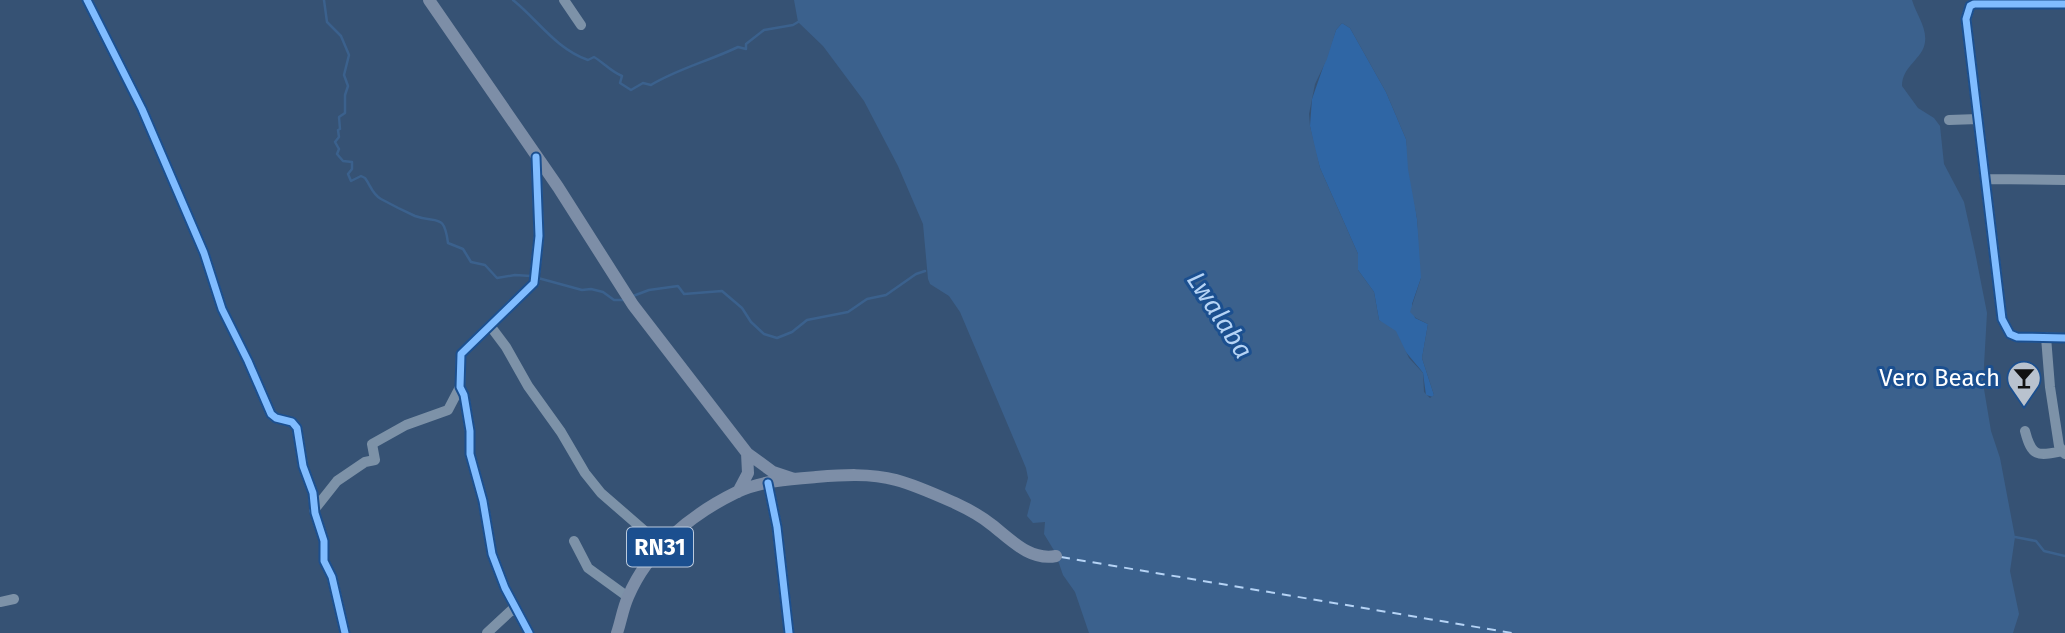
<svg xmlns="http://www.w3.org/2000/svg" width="2065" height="633" viewBox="0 0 2065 633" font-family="'Fira Sans',sans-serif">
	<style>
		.green { fill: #2f66a5 }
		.water { fill: #3b618d; fill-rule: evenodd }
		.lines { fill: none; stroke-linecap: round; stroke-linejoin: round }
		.stream { stroke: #3b618d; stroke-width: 2.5 }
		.ferry { stroke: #b5d3f5; stroke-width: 2; stroke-dasharray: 9 7; stroke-linecap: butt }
		.minor { stroke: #7d92a8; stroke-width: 10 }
		.major { stroke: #7d8ea7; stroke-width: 12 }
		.cycleway-casing { stroke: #1b4f8f; stroke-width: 11 }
		.cycleway { stroke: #80bcff; stroke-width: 7 }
		.labels { text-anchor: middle; stroke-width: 6; stroke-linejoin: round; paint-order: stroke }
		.shield { fill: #1b4f8f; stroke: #bbcadd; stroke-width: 2 }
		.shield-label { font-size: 23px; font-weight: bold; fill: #fff }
		.poi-label { font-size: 24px; fill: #fff; stroke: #1b4f8f; text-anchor: end }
		.water-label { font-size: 26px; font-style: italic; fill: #b5d3f5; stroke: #1b4f8f }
	</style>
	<rect width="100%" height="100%" fill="#365274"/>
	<path class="green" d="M 1342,23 L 1350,28 L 1386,92 L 1406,139 L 1417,219 L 1421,261 L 1421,278 L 1412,304 L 1415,318 L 1428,324 L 1422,358 L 1434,395 L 1433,397 L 1426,395 L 1423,373 L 1420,369 L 1379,320 L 1374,292 L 1358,270 L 1358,254 L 1320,168 L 1315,150 L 1310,126 L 1312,99 L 1336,30 Z"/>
	<path class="water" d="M 794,0 L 1912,0 C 1916,14 1927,27 1925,42 C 1923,59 1902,66 1902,86 L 1918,108 L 1934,118 L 1940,126 L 1944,164 L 1964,202 L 1975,252 L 1987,313 L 1983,383 L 1991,431 L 2000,458 L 2015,537 L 2010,571 L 2019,614 L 2013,633 L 1089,633 L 1075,592 L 1063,575 L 1055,552 L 1044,534 L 1045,522 L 1033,523 L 1027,516 L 1031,500 L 1025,489 L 1028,478 L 1026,468 L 960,312 L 949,296 L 930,284 L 928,279 L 923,224 L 898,166 L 864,101 L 823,46 L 798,22 ZM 1342,23 L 1350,28 L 1386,92 L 1406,139 L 1408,169 L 1417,219 L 1421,278 L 1410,312 L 1416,318 L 1428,324 L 1422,358 L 1434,395 L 1430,398 L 1424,392 L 1423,373 L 1409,358 L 1396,331 L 1379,320 L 1374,292 L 1358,270 L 1358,254 L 1320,168 L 1310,126 L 1309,114 L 1315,84 L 1327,59 L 1336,30 Z"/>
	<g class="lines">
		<path class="stream" d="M 324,0 L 327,22 L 341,36 L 349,55 L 344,75 L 348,86 L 345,95 L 345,113 L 339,117 L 340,129 L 338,130 L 339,137 L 335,142 L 339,149 L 337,154 L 343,161 L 352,162 L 352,169 L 348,174 L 351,181 L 361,176 L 365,178 C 371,186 372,194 381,199 C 392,205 404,211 415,216 C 437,224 444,212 448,243 L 463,249 L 471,262 L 485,265 L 497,278 L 515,275 L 531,276
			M 513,0 C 538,20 556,49 588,60 L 594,57 C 604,63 610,71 622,76 L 620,83 L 631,90 L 643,83 L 651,85 C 677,69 709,61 738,47 L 746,49 L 746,44 L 764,30 L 793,25 L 798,22
			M 538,278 L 582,290 L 591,289 L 603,292 L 614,300 L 624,300
			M 633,296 L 649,290 L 678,286 L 684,294 L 722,291 L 742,308 L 751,322 L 764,334 L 777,338 L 792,332 L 807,320 L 848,312 L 867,299 L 886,295 L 916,274 L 925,271
			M 2015,537 L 2036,541 L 2044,551 L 2065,556"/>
		<path class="ferry" d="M 1061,557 L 1512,633"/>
		<path class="minor" d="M 87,0 L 142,109 L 204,253 L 222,309 L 248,361 L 271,414 L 276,418 L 292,422 L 297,428 L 303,466 L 313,493 L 315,513 L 324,541 L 324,561 L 332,577 L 345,633
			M 564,0 L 581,25
			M 2065,4 L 1974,4 L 1970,6 L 1966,19 L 2002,319 L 2010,334 L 2017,337 L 2065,338
			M 1949,120 L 1978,119
			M 1986,179 L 2065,180
			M 491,327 L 506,347 L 528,386 L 561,432 L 585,473 L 601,493 L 662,546
			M 2046,337 L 2050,387 L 2059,446 L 2065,454
			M 2025,431 C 2032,458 2038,456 2063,451
			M 768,483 L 777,527 L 789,633
			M 314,510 L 337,481 L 365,462 L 375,460 L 372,444 L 406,425 L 448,410 L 460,387
			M 574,541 L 588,568 L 628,597
			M 0,602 L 14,599
			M 487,633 L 515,607
			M 529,633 L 505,588 L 492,554 L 483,501 L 470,454 L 470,431 L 464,395 L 460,387 L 461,354 L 534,283 L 539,236 L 536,157"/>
		<path class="major" d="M 429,0 L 558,187 L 633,305 L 747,453 L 773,472 L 794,479
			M 738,492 L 748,473 L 747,453
			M 617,633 C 621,621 623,608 628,597 C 648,549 692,514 737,492 C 761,481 790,479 816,477 C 842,475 870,473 896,480 C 915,485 937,495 955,503 C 968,509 981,516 992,525 C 1011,540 1030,561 1056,556"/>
		<g class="cycleway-casing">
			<path id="cycleway" d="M 87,0 L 142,109 L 204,253 L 222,309 L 248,361 L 271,414 L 276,418 L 292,422 L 297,428 L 303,466 L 313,493 L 315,513 L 324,541 L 324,561 L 332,577 L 345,633
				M 2065,4 L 1974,4 L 1970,6 L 1966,19 L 2002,319 L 2010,334 L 2017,337 L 2065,338
				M 768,483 L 777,527 L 789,633
				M 529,633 L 505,588 L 492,554 L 483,501 L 470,454 L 470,431 L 464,395 L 460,387 L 461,354 L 534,283 L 539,236 L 536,157"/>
		</g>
		<use href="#cycleway" class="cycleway"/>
	</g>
	<defs>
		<g id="bar-pin" transform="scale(1.75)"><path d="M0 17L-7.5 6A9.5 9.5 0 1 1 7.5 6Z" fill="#b9c2ce" stroke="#1b4f8f"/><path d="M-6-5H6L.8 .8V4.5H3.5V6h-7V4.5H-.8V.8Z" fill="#111"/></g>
	</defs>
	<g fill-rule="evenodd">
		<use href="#bar-pin" x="2024" y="378"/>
	</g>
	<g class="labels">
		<rect class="shield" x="627" y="527.5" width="66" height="39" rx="5"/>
		<g class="shield-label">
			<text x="660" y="555">RN31</text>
		</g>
		<g class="poi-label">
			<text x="2000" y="386">Vero Beach</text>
		</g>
		<g class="water-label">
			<text transform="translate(1220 315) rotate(57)" y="9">Lwalaba</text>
		</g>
	</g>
</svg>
